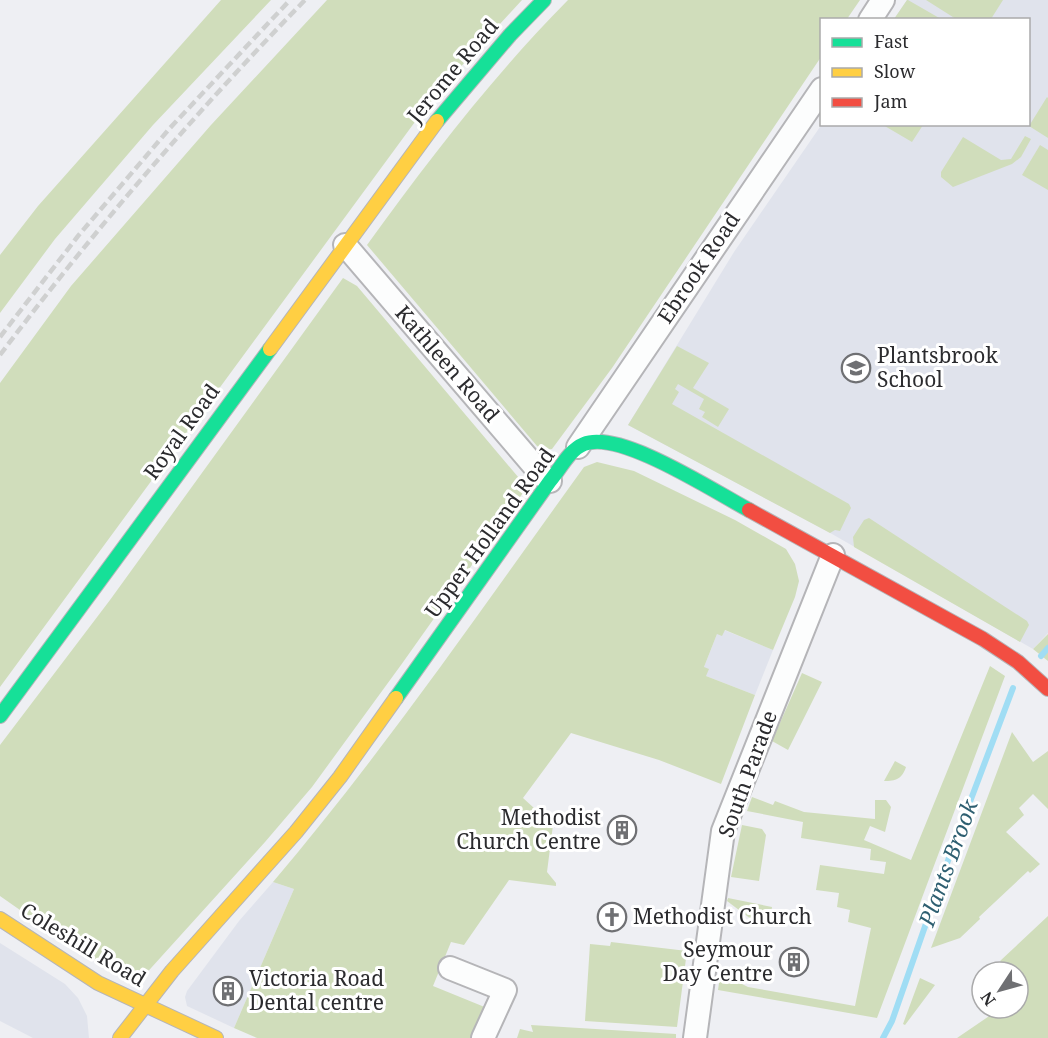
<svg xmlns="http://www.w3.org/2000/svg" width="1048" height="1038" viewBox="0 0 1048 1038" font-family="'Noto Serif',serif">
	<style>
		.built { fill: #e0e3ec }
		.green { fill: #d0ddbb }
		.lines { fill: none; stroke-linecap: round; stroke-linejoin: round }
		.stream { stroke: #a0ddf4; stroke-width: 6 }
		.street-casing { stroke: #b5b5b8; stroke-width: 26 }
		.fast-casing { stroke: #b5b5b8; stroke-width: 16 }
		.slow-casing { stroke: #b5b5b8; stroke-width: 16 }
		.jam-casing { stroke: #b5b5b8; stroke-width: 16 }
		.street { stroke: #fcfdfd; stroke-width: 22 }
		.fast { stroke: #16e098; stroke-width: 14 }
		.slow { stroke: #ffcf43; stroke-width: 14 }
		.jam { stroke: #f24e42; stroke-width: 14 }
		.rail { stroke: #cfd0d0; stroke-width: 4.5; stroke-dasharray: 9 4.5; stroke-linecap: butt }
		.labels { text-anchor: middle; stroke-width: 6; stroke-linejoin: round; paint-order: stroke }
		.street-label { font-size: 21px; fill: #2b2b2e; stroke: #fff }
		.poi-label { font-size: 21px; fill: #2b2b2e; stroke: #fff; text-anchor: start }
		.water-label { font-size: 22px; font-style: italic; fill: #2e5f71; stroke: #fff }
	</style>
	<rect width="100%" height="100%" fill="#eeeff3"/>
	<path class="built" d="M 907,0 L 1048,0 L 1048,633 L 1033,649 L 825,530 L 628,425 L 734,252 L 822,124 L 1028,124 L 1028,20 L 894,19 Z
		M 724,630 L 773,650 L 755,695 L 706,676 L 704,667 L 717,634 Z
		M 273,882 L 294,889 L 234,1028 L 187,1006 L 185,997 L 187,991 L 239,921 Z
		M 0,943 L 65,984 L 78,998 L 87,1016 L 89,1038 L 33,1038 L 0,1021 Z"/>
	<path class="green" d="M 221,0 L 271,0 L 153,125 L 55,239 L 0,313 L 0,255 L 38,206 Z
		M 327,0 L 522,0 L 444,85 L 420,115 L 0,687 L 0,383 L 71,286 L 211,125 Z
		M 568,0 L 860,0 L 847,19 L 822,20 L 821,57 L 612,368 L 552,449 L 545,450 L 537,446 L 367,245 C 430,158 492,77 568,0 Z
		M 907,0 L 908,0 L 941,19 L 894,19 Z
		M 926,0 L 1003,0 L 991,19 L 956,19 Z
		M 1047,97 L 1048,98 L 1048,138 L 1029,126 Z
		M 883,125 L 923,125 L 912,142 Z
		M 1025,136 L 1031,139 L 1021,157 L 1012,164 L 953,187 L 941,177 L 941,172 L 963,137 L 1001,160 L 1011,159 Z
		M 1040,145 L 1048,150 L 1048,190 L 1022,175 Z
		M 343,278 L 357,286 L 524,484 L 525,490 L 401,665 L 312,787 L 265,842 L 142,978 L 133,983 L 60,938 L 0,896 L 0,745 L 110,600 Z
		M 677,346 L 709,363 L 693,388 L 729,409 L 718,427 L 702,417 L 705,412 L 699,409 L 704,399 L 678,384 L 675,389 L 679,392 L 672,404 L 849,504 L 851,508 L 840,531 L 835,530 L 830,533 L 628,425 Z
		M 597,462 L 634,471 L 735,520 L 786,549 L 795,564 L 799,581 L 795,597 L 773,650 L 725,630 L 722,636 L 717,634 L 704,667 L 709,669 L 706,676 L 755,695 L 721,784 L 659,760 L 571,733 L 523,798 L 534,808 L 524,821 L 553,825 L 547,872 L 556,883 L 556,886 L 509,880 L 464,945 L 451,942 L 433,986 L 487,1008 L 477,1038 L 257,1038 L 234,1028 L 294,889 L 273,882 C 385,750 483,607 584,467 Z
		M 869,518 L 1027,621 L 1029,625 L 1020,642 L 854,547 L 853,537 L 864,520 Z
		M 1048,634 L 1048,661 L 1033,649 Z
		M 990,666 L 1005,676 L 877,1018 L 718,990 L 721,970 L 732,975 L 736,981 L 748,987 L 855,1006 L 871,928 L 848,922 L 850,910 L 837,907 L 839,893 L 816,890 L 820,865 L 884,874 L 886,862 L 870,860 L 871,849 L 801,838 L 803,822 L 747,811 L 752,797 L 773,805 L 775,801 L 804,812 L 875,819 L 875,800 L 886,800 L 891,807 L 885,832 L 870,826 L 864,840 L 911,860 Z
		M 802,673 L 822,682 L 788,750 L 772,741 Z
		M 1012,732 L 1033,762 L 1048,751 L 1048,809 L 1033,794 L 1019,808 L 1024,815 L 1006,832 L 1040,864 L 1030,873 L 1028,871 L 979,917 L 980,919 L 960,938 L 931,948 Z
		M 895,761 L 906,767 C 902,779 896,781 884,781 Z
		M 742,825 L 762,829 L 766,835 L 759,881 L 731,877 Z
		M 728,898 L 772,907 L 770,919 L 751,919 L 727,901 Z
		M 1048,916 L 1048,1038 L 957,1038 L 1001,1008 L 1018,1008 L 1018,996 L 1028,989 L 1018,978 L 1018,972 L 1012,972 L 1000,961 Z
		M 611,942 L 687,951 L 677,1027 L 585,1021 L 590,944 L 610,946 Z
		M 920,978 L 935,985 L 905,1025 L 903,1024 Z
		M 531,1025 L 676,1034 L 676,1038 L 517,1038 L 520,1029 L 533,1032 Z"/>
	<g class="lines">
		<path class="stream" d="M 1041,656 L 1048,648
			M 883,1038 L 892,1021 L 951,852 L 1013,688"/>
		<g class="street-casing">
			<path id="street" d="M 870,20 L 883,0
				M 345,245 L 542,475 L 550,481
				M 578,447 L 822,89
				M 450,968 L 505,990 L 483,1038
				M 695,1038 L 723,831 L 833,555"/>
		</g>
		<g class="fast-casing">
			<path id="fast" d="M 437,121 L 510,35 L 544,0
				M 396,698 L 550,481 C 560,469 569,450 584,444 C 619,429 715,492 749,510
				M 0,716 L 270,349"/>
		</g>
		<g class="slow-casing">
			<path id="slow" d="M 270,349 L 437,121
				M 0,919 L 98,983 L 216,1038
				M 120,1038 L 172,971 L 296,832 L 340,777 L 396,698"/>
		</g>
		<g class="jam-casing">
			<path id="jam" d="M 749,510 L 983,639 L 1018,662 L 1048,689"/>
		</g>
		<use href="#street" class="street"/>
		<use href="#fast" class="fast"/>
		<use href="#slow" class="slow"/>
		<use href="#jam" class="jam"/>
		<path class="rail" d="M 0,337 L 78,236 L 170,128 L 290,0
			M 0,355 C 94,230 196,112 305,0"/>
	</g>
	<defs>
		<g id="school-ring" transform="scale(1.5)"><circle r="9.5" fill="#fff" stroke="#6f7073" stroke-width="1.5"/><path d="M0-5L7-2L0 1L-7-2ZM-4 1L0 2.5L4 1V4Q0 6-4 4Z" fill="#6f7073"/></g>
		<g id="building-ring" transform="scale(1.5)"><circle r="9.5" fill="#fff" stroke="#6f7073" stroke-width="1.5"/><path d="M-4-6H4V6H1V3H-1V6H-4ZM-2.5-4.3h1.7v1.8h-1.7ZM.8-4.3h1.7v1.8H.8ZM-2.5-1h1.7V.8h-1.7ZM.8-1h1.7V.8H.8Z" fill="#6f7073"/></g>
		<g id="church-ring" transform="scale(1.5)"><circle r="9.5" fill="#fff" stroke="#6f7073" stroke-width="1.5"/><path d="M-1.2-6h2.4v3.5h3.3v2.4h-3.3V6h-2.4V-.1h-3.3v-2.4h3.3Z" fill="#6f7073"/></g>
	</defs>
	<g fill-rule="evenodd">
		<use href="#school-ring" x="856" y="368"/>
		<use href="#building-ring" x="622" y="830"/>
		<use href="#church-ring" x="612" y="917"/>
		<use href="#building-ring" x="794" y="962"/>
		<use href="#building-ring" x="228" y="991"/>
	</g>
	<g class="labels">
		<g class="street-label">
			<text transform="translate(453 71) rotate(-50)" y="7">Jerome Road</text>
			<text transform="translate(699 268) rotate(-56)" y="7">Ebrook Road</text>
			<text transform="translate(447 364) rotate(49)" y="7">Kathleen Road</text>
			<text transform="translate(182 432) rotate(-54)" y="7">Royal Road</text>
			<text transform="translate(490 533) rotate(-54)" y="7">Upper Holland Road</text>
			<text transform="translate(748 774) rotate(-70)" y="7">South Parade</text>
			<text transform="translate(83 945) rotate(31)" y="7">Coleshill Road</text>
		</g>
		<g class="poi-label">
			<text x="877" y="363">Plantsbrook<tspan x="877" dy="24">School</tspan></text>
			<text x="601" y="825" text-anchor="end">Methodist<tspan x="601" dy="24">Church Centre</tspan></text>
			<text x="633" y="924">Methodist Church</text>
			<text x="773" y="957" text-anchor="end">Seymour<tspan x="773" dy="24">Day Centre</tspan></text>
			<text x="249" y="986">Victoria Road<tspan x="249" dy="24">Dental centre</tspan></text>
		</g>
		<g class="water-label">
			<text transform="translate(948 863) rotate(-70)" y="8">Plants Brook</text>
		</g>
	</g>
	<rect x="820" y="18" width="210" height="108" fill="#ffffff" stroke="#aaaaab" stroke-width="1.5"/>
	<rect x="832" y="38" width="30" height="9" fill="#16e098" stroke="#aaaaab" stroke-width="1.5"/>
	<text x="874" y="48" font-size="18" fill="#2b2b2e">Fast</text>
	<rect x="832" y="68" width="30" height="9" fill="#ffcf43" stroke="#aaaaab" stroke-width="1.5"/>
	<text x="874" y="78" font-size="18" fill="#2b2b2e">Slow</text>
	<rect x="832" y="98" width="30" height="9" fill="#f24e42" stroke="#aaaaab" stroke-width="1.5"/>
	<text x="874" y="108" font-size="18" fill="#2b2b2e">Jam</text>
	<g transform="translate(1000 990) rotate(234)"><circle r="28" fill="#ffffff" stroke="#aaaaab" stroke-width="1.5"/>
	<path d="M0-4.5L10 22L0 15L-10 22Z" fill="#6f7073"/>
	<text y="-9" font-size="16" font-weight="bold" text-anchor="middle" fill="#2b2b2e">N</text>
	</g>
</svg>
